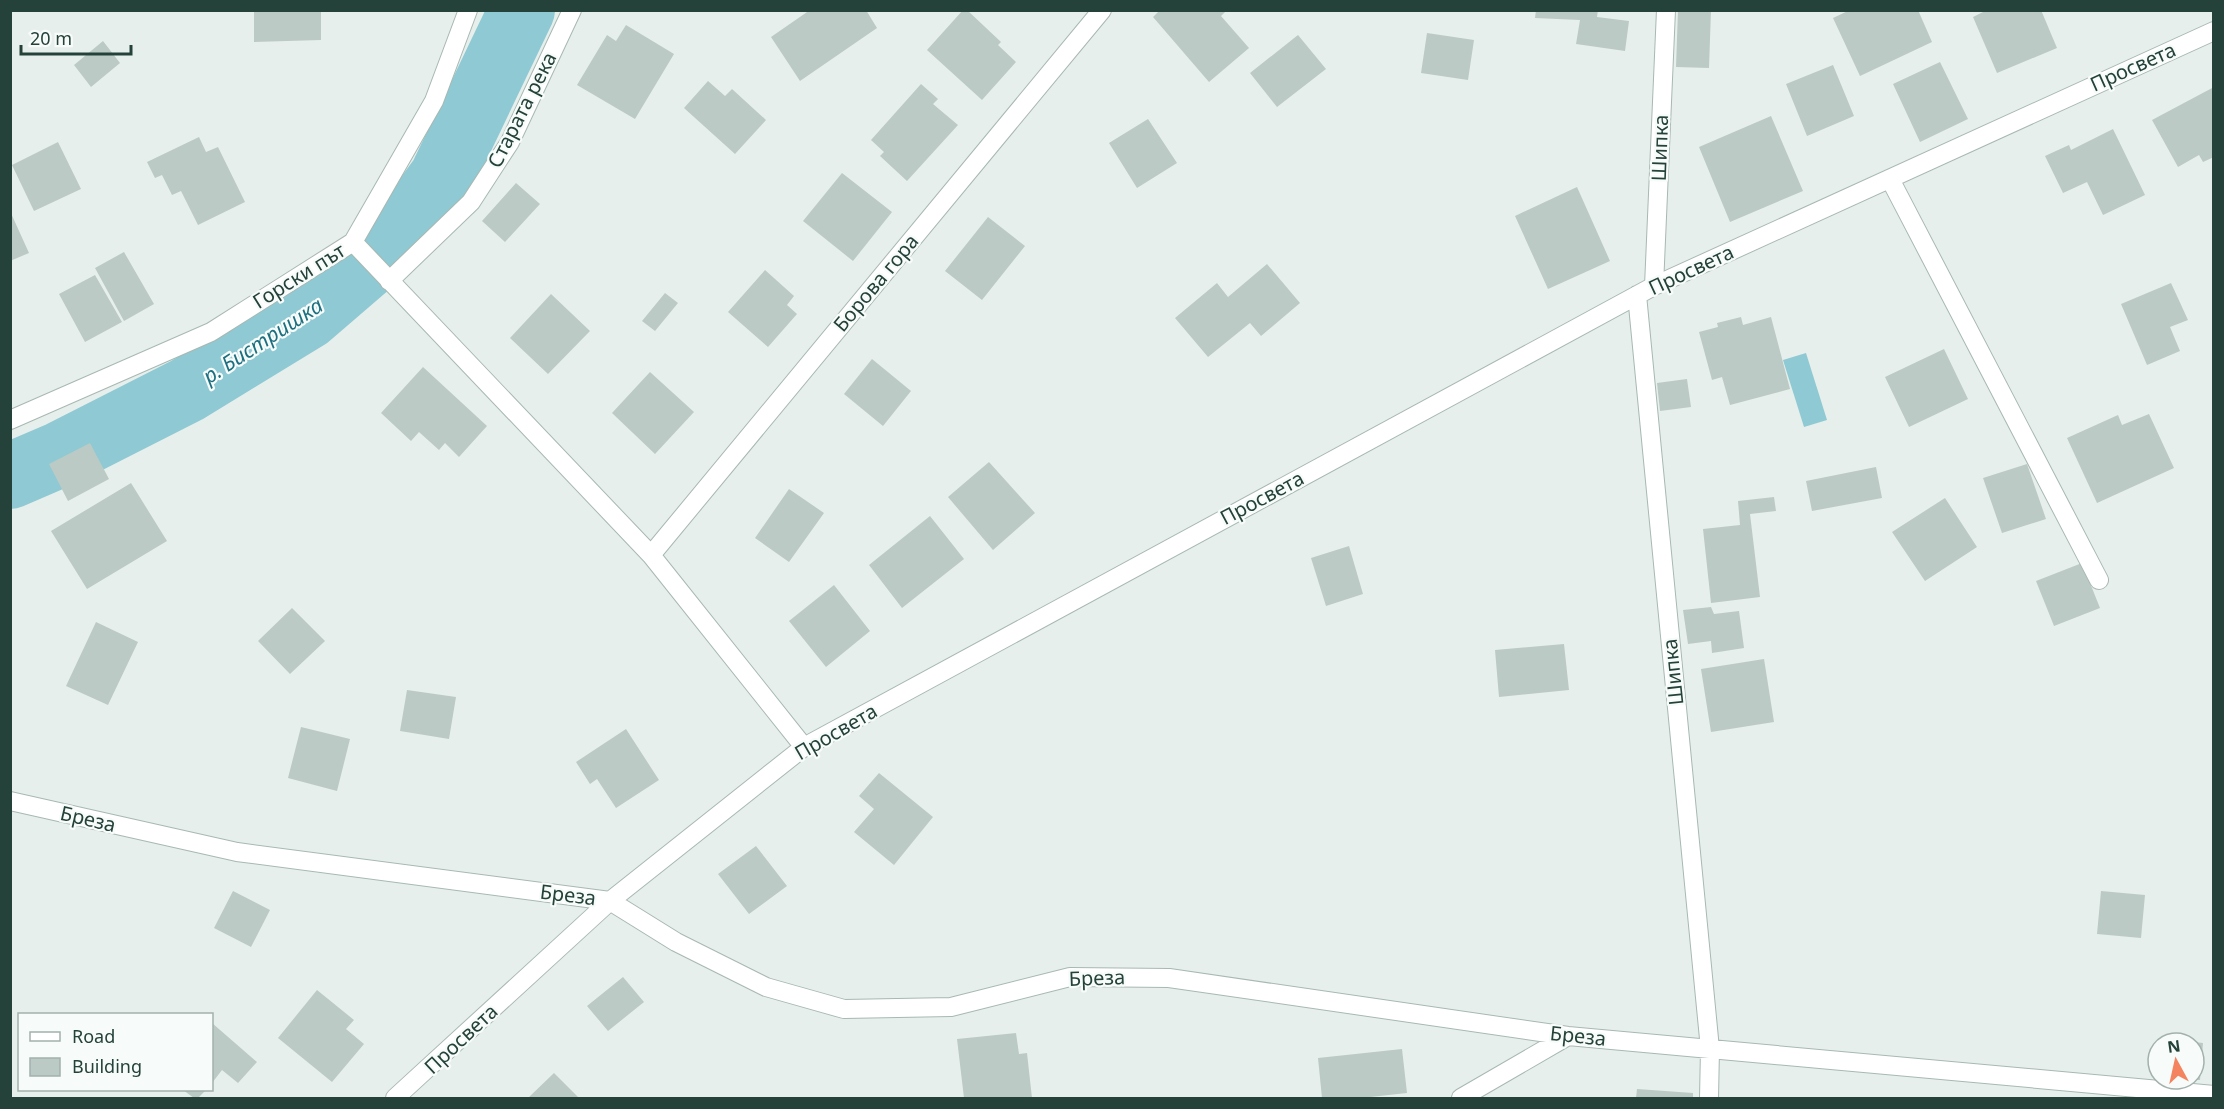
<svg xmlns="http://www.w3.org/2000/svg" width="2224" height="1109" viewBox="0 0 2224 1109" font-family="'Noto Sans',sans-serif">
	<style>
		.water { fill: #8ec9d4 }
		.lines { fill: none; stroke-linecap: round; stroke-linejoin: round }
		.river { stroke: #8ec9d4; stroke-width: 66 }
		.building { fill: #bbcac4 }
		.street-casing { stroke: #a8b8b2; stroke-width: 20 }
		.street { stroke: #fff; stroke-width: 18 }
		.labels { text-anchor: middle; stroke-width: 4.5; stroke-linejoin: round; paint-order: stroke }
		.street-label { font-size: 20px; fill: #24423a; stroke: #f7fbf9 }
		.water-label { font-size: 21px; font-style: italic; fill: #1c6f80; stroke: #f7fbf9 }
	</style>
	<rect width="100%" height="100%" fill="#e6efeb"/>
	<path class="water" d="M 1806,353 L 1827,420 L 1804,427 L 1783,360 Z"/>
	<g class="lines">
		<path class="river" d="M 10,476 L 61,454 L 187,390 L 308,316 L 394,242 L 442,177 L 522,10"/>
	</g>
	<path class="building" d="M 254,10 L 321,10 L 321,40 L 254,42 Z
		M 810,10 L 866,10 L 877,28 L 800,81 L 771,37 Z
		M 963,10 L 967,10 L 1001,42 L 998,45 L 1016,62 L 982,100 L 927,50 Z
		M 1160,10 L 1227,10 L 1221,16 L 1249,48 L 1209,82 L 1153,17 Z
		M 1536,10 L 1598,10 L 1597,17 L 1629,21 L 1625,51 L 1576,44 L 1580,20 L 1535,18 Z
		M 1678,10 L 1711,10 L 1709,68 L 1676,67 Z
		M 1850,10 L 1918,10 L 1932,42 L 1860,76 L 1833,18 Z
		M 1987,10 L 2041,10 L 2057,48 L 1997,73 L 1973,17 Z
		M 626,25 L 674,54 L 635,119 L 577,85 L 607,35 L 616,41 Z
		M 1427,33 L 1474,40 L 1468,80 L 1421,73 Z
		M 1298,35 L 1326,69 L 1277,107 L 1250,73 Z
		M 103,41 L 120,63 L 91,87 L 74,65 Z
		M 1940,62 L 1968,119 L 1920,142 L 1893,84 Z
		M 1833,65 L 1854,116 L 1807,136 L 1786,84 Z
		M 708,81 L 725,96 L 732,89 L 766,120 L 735,154 L 684,108 Z
		M 921,84 L 938,99 L 933,104 L 958,125 L 907,181 L 880,156 L 884,152 L 871,140 Z
		M 2214,87 L 2214,157 L 2203,162 L 2199,155 L 2178,167 L 2152,120 Z
		M 1771,116 L 1803,191 L 1730,222 L 1699,147 Z
		M 1148,119 L 1177,163 L 1137,188 L 1109,143 Z
		M 2113,129 L 2145,195 L 2103,215 L 2087,182 L 2063,193 L 2045,156 L 2069,145 L 2071,150 Z
		M 199,137 L 206,152 L 218,147 L 245,202 L 198,225 L 181,191 L 172,195 L 162,175 L 155,178 L 147,162 Z
		M 58,142 L 81,189 L 34,211 L 12,165 Z
		M 842,173 L 892,212 L 853,261 L 803,221 Z
		M 516,183 L 540,204 L 505,242 L 482,221 Z
		M 1577,187 L 1610,261 L 1548,289 L 1515,216 Z
		M 10,211 L 29,253 L 10,261 Z
		M 988,217 L 1025,246 L 982,300 L 945,271 Z
		M 124,252 L 154,304 L 124,321 L 95,268 Z
		M 1267,264 L 1300,303 L 1261,336 L 1250,323 L 1208,357 L 1175,318 L 1217,283 L 1228,297 Z
		M 765,270 L 794,296 L 787,305 L 797,314 L 768,347 L 728,312 Z
		M 95,275 L 122,322 L 85,342 L 59,294 Z
		M 2171,283 L 2188,320 L 2170,327 L 2180,351 L 2147,365 L 2121,304 Z
		M 665,293 L 678,303 L 655,331 L 642,321 Z
		M 551,294 L 590,331 L 548,374 L 510,338 Z
		M 1741,317 L 1743,325 L 1771,317 L 1790,389 L 1730,405 L 1722,377 L 1712,380 L 1699,332 L 1718,327 L 1717,323 Z
		M 1944,349 L 1968,399 L 1909,427 L 1885,377 Z
		M 872,359 L 911,391 L 883,426 L 844,394 Z
		M 423,367 L 487,426 L 459,457 L 445,443 L 439,450 L 419,432 L 411,441 L 381,413 Z
		M 650,372 L 694,412 L 655,454 L 612,413 Z
		M 1687,379 L 1691,407 L 1660,411 L 1657,383 Z
		M 2149,414 L 2174,468 L 2097,503 L 2067,438 L 2118,415 L 2122,425 Z
		M 90,443 L 109,479 L 68,501 L 49,464 Z
		M 989,462 L 1035,513 L 993,550 L 948,497 Z
		M 2027,464 L 2046,519 L 2002,533 L 1983,478 Z
		M 1876,467 L 1882,498 L 1812,511 L 1806,481 Z
		M 131,483 L 167,541 L 87,589 L 51,531 Z
		M 789,489 L 824,513 L 789,562 L 755,538 Z
		M 1774,497 L 1776,511 L 1750,514 L 1760,597 L 1711,603 L 1703,529 L 1740,525 L 1738,501 Z
		M 1945,498 L 1977,547 L 1925,581 L 1892,532 Z
		M 930,516 L 964,559 L 902,608 L 869,565 Z
		M 1349,546 L 1363,594 L 1326,606 L 1311,558 Z
		M 2082,563 L 2100,608 L 2054,626 L 2036,581 Z
		M 834,585 L 870,631 L 826,667 L 789,621 Z
		M 1711,607 L 1714,614 L 1739,611 L 1744,648 L 1712,653 L 1711,641 L 1688,644 L 1683,610 Z
		M 292,608 L 325,641 L 290,674 L 258,641 Z
		M 96,622 L 138,642 L 108,705 L 66,686 Z
		M 1564,644 L 1569,690 L 1499,697 L 1495,650 Z
		M 1764,659 L 1774,722 L 1711,732 L 1701,669 Z
		M 407,690 L 456,697 L 449,739 L 400,731 Z
		M 301,727 L 350,739 L 337,791 L 288,778 Z
		M 626,729 L 659,780 L 616,808 L 597,779 L 590,784 L 576,762 Z
		M 879,773 L 933,817 L 894,865 L 854,832 L 874,809 L 859,796 Z
		M 756,846 L 787,886 L 749,914 L 718,874 Z
		M 233,891 L 270,910 L 251,947 L 214,928 Z
		M 2101,891 L 2145,895 L 2141,938 L 2097,934 Z
		M 623,977 L 644,1002 L 608,1031 L 587,1006 Z
		M 317,990 L 354,1020 L 346,1029 L 364,1044 L 332,1082 L 278,1038 Z
		M 212,1023 L 257,1062 L 238,1083 L 222,1070 L 212,1083 Z
		M 1016,1033 L 1019,1054 L 1027,1053 L 1032,1098 L 964,1098 L 957,1039 Z
		M 2194,1042 L 2203,1043 L 2200,1080 L 2194,1080 Z
		M 1402,1049 L 1407,1093 L 1361,1098 L 1322,1098 L 1318,1058 Z
		M 554,1073 L 579,1098 L 528,1098 Z
		M 1637,1089 L 1693,1093 L 1693,1098 L 1636,1098 Z
		M 183,1090 L 206,1090 L 198,1098 L 194,1098 Z"/>
	<g class="lines">
		<g class="street-casing">
			<path id="street" d="M 1890,179 L 2099,580
				M 353,242 L 651,555 L 804,747
				M 389,281 L 471,202 L 510,142 L 572,10
				M 1654,286 L 1666,10
				M 1637,295 L 1710,1049 L 1709,1098
				M 10,420 L 211,332 L 353,242 L 434,101 L 468,10
				M 651,555 L 1102,10
				M 10,801 L 237,852 L 610,901 L 676,942 L 766,987 L 844,1009 L 951,1007 L 1070,977 L 1169,978 L 1568,1036 L 2214,1095
				M 395,1098 L 610,901 L 804,747 L 1654,286 L 2214,31
				M 1461,1098 L 1568,1036"/>
		</g>
		<use href="#street" class="street"/>
	</g>
	<g class="labels">
		<g class="street-label">
			<text transform="translate(2133 67) rotate(-24)" y="7">Просвета</text>
			<text transform="translate(522 110) rotate(-63)" y="7">Старата река</text>
			<text transform="translate(1660 148) rotate(-88)" y="7">Шипка</text>
			<text transform="translate(1691 270) rotate(-25)" y="7">Просвета</text>
			<text transform="translate(299 276) rotate(-32)" y="7">Горски път</text>
			<text transform="translate(876 283) rotate(-50)" y="7">Борова гора</text>
			<text transform="translate(1262 498) rotate(-28)" y="7">Просвета</text>
			<text transform="translate(1673 672) rotate(-96)" y="7">Шипка</text>
			<text transform="translate(836 732) rotate(-30)" y="7">Просвета</text>
			<text transform="translate(88 819) rotate(13)" y="7">Бреза</text>
			<text transform="translate(568 895) rotate(7)" y="7">Бреза</text>
			<text transform="translate(1097 978) rotate(-2)" y="7">Бреза</text>
			<text transform="translate(1578 1036) rotate(6)" y="7">Бреза</text>
			<text transform="translate(461 1039) rotate(-43)" y="7">Просвета</text>
		</g>
		<g class="water-label">
			<text transform="translate(263 341) rotate(-33)" y="7">р. Бистришка</text>
		</g>
	</g>
	<rect width="2224" height="1109" fill="none" stroke="#24423a" stroke-width="24"/>
	<rect x="18" y="1013" width="195" height="78" fill="#f7fbf9" stroke="#a3b1ad" stroke-width="1.5"/>
	<rect x="30" y="1032" width="30" height="9" fill="#ffffff" stroke="#a3b1ad" stroke-width="1.5"/>
	<text x="72" y="1043" font-size="18" fill="#24423a">Road</text>
	<rect x="30" y="1058" width="30" height="18" fill="#bbcac4" stroke="#a3b1ad" stroke-width="1.5"/>
	<text x="72" y="1073" font-size="18" fill="#24423a">Building</text>
	<g transform="translate(2176 1061) rotate(352)"><circle r="28" fill="#f7fbf9" stroke="#a3b1ad" stroke-width="1.5"/>
	<path d="M0-4.5L10 22L0 15L-10 22Z" fill="#f4845f"/>
	<text y="-9" font-size="16" font-weight="bold" text-anchor="middle" fill="#24423a">N</text>
	</g>
	<path d="M21 45v9h110v-9" fill="none" stroke="#24423a" stroke-width="3"/>
	<text x="30" y="45" font-size="18" fill="#24423a" stroke="#f7fbf9" stroke-width="4.5" paint-order="stroke">20 m</text>
</svg>
